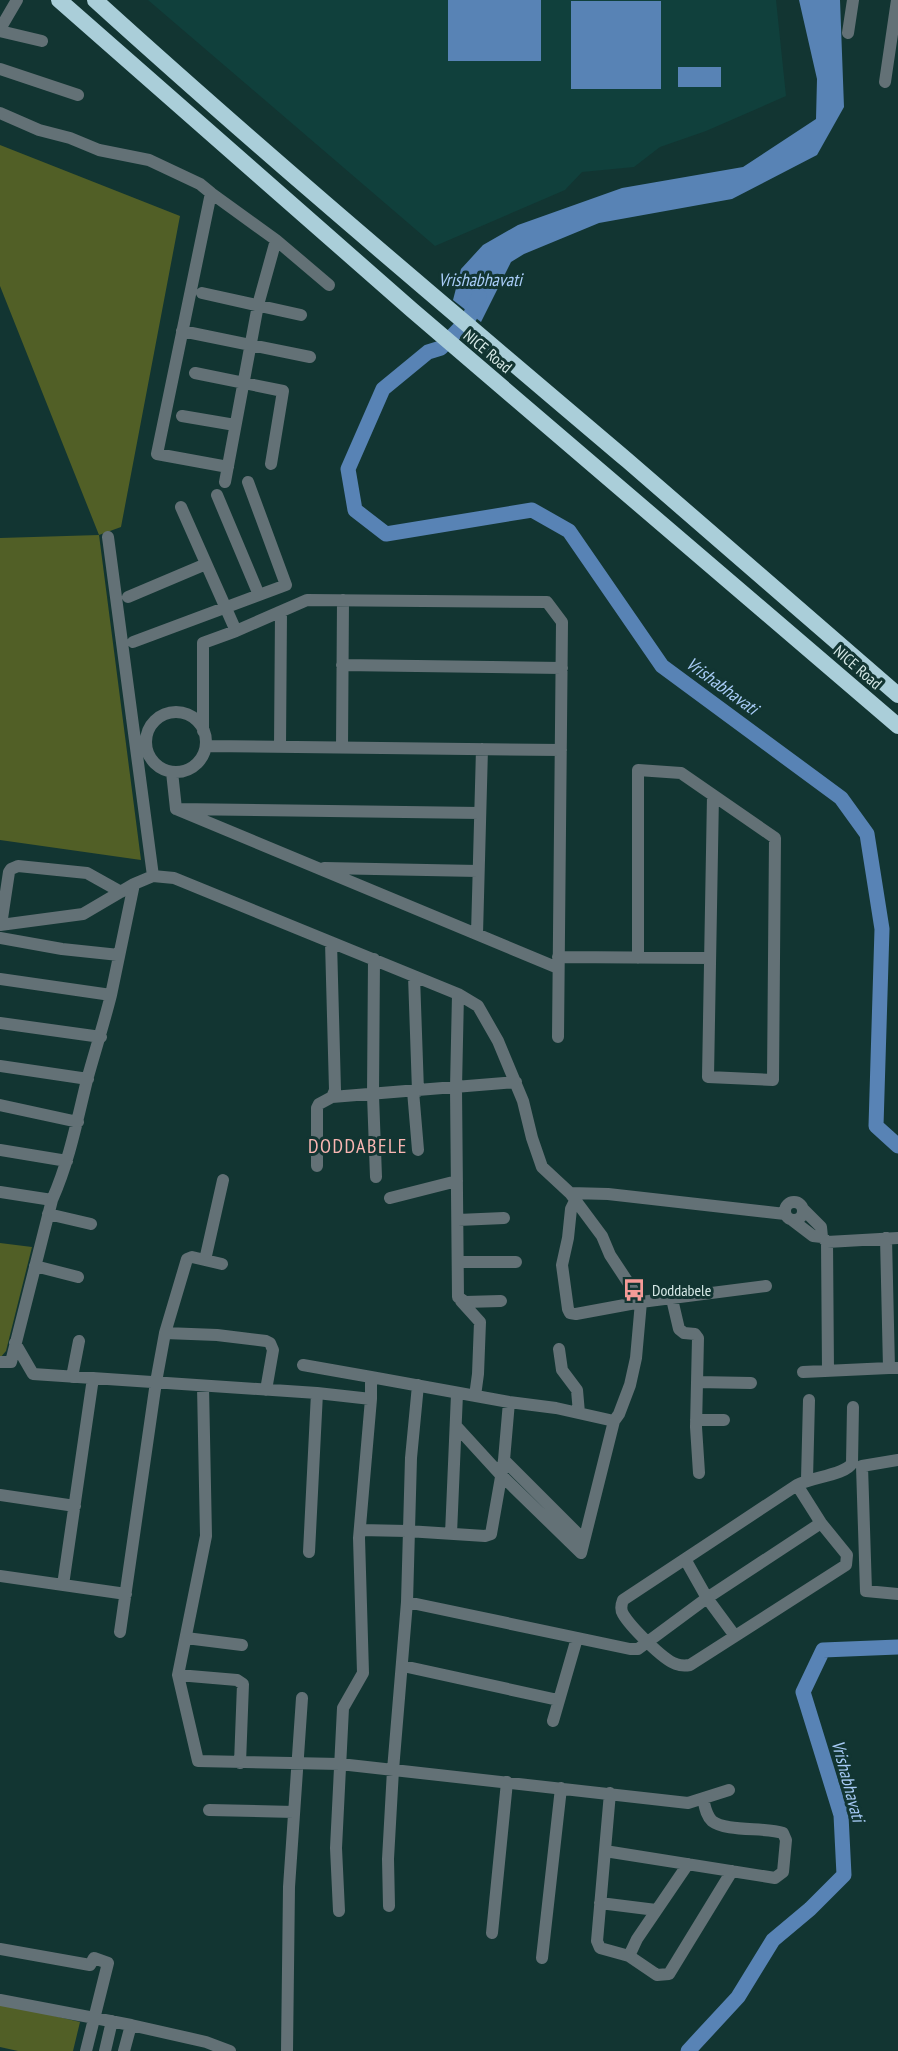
<svg xmlns="http://www.w3.org/2000/svg" width="898" height="2051" viewBox="0 0 898 2051" font-family="'PT Sans Narrow',sans-serif">
	<style>
		.built { fill: #10403c }
		.green { fill: #515f26 }
		.water { fill: #5883b5 }
		.lines { fill: none; stroke-linecap: round; stroke-linejoin: round }
		.river { stroke: #5883b5; stroke-width: 15 }
		.minor { stroke: #637176; stroke-width: 12 }
		.highway { stroke: #aaced9; stroke-width: 16 }
		.labels { text-anchor: middle; stroke-width: 6; stroke-linejoin: round; paint-order: stroke }
		.street-label { font-size: 16px; fill: #d6e9e7; stroke: #123532 }
		.poi-label { font-size: 16px; fill: #d6e9e7; stroke: #123532; text-anchor: start }
		.water-label { font-size: 18px; font-style: italic; fill: #a8ccf7; stroke: #123532 }
		.quarter-label { font-size: 20px; letter-spacing: 1.5px; fill: #fab6b2; stroke: #123532 }
	</style>
	<rect width="100%" height="100%" fill="#123532"/>
	<path class="built" d="M 148,0 L 776,0 L 786,96 L 706,131 L 660,147 L 634,167 L 582,172 L 565,190 L 435,246 Z"/>
	<path class="green" d="M 0,145 L 180,216 L 121,527 L 99,535 L 141,860 L 0,840 L 0,538 L 99,535 L 0,286 Z
		M 0,1243 L 32,1247 L 6,1351 L 0,1358 Z
		M 0,2003 L 80,2022 L 73,2051 L 18,2051 L 0,2047 Z"/>
	<path class="water" d="M 448,0 L 541,0 L 541,61 L 448,61 Z
		M 799,0 L 840,0 L 844,107 L 817,155 L 732,199 L 599,223 L 524,254 L 511,262 L 481,322 L 453,300 L 461,269 L 483,245 L 518,225 L 622,188 L 743,167 L 816,119 L 817,79 Z
		M 571,1 L 661,1 L 661,89 L 571,89 Z
		M 678,67 L 721,67 L 721,87 L 678,87 Z"/>
	<g class="lines">
		<path class="river" d="M 479,296 L 469,318 L 441,348 L 428,352 L 383,389 L 348,469 L 355,510 L 386,534 L 532,510 L 569,531 L 662,666 L 841,798 L 867,834 L 882,929 L 876,1126 L 898,1146
			M 688,2051 L 738,1997 L 773,1940 L 810,1909 L 844,1875 L 841,1815 L 803,1692 L 823,1650 L 898,1647"/>
		<path class="minor" d="M 0,29 L 17,0
			M 0,31 L 42,41
			M 848,33 L 853,0
			M 0,69 L 78,95
			M 885,82 L 897,0
			M 0,113 L 39,130 L 70,138 L 99,150 L 149,160 L 200,184 L 211,193 L 157,454 L 228,467
			M 211,193 L 276,240 L 329,285
			M 202,293 L 301,315
			M 182,331 L 310,357
			M 195,373 L 283,391 L 271,464
			M 182,416 L 235,425
			M 225,482 L 258,305 L 276,240
			M 217,495 L 259,595
			M 181,507 L 236,631
			M 108,537 L 153,876
			M 128,597 L 206,564
			M 133,642 L 286,585 L 248,482
			M 342,665 L 562,668
			M146 742a30 30 0 1 1 60 0a30 30 0 1 1-60 0Z
			M 203,731 L 203,643 L 236,631 L 307,600 L 547,602 L 562,622 L 558,1037
			M 206,746 L 561,750
			M 280,747 L 281,612
			M 342,748 L 343,600
			M 172,772 L 176,809 L 480,813
			M 176,809 L 558,968
			M 324,868 L 478,871
			M 0,925 L 83,914 L 134,884 L 153,876 L 174,878 L 458,994 L 478,1006 L 498,1041 L 523,1101 L 532,1138 L 542,1167 L 570,1193 L 602,1236 L 610,1255 L 641,1302 L 636,1358 L 630,1385 L 619,1414 L 614,1421 L 581,1553 L 499,1473 L 456,1426
			M 1,925 L 9,872 L 11,869 L 18,866 L 87,873 L 121,892
			M 477,934 L 482,749
			M 0,938 L 62,949 L 119,955
			M 558,957 L 710,958
			M 638,958 L 638,770 L 681,773 L 775,838 L 773,1080 L 708,1077 L 713,795
			M 374,959 L 373,1095 L 376,1177
			M 414,976 L 418,1091
			M 0,979 L 111,995 L 134,884
			M 458,994 L 456,1088 L 458,1297 L 465,1302 L 501,1301
			M 0,1023 L 101,1037
			M 0,1066 L 88,1079
			M 413,1091 L 418,1150
			M 332,1097 L 516,1082
			M 0,1105 L 78,1122
			M 0,1150 L 67,1161
			M 317,1166 L 317,1108 L 319,1104 L 332,1097 L 335,1090 L 331,942
			M 0,1192 L 52,1200
			M 570,1193 L 608,1194 L 785,1214
			M 390,1198 L 457,1181
			M 575,1201 L 571,1209 L 568,1238 L 562,1265 L 568,1309 L 570,1313 L 576,1314 L 641,1302 L 766,1286
			M785 1211a9 9 0 1 1 18 0a9 9 0 1 1-18 0Z
			M 48,1214 L 91,1224
			M 458,1220 L 504,1218
			M 792,1220 L 813,1236 L 822,1237 L 821,1227 L 803,1209
			M 823,1238 L 827,1242 L 898,1238
			M 886,1238 L 889,1368 L 898,1368
			M 827,1242 L 828,1371
			M 205,1260 L 223,1180
			M 458,1262 L 516,1262
			M 35,1266 L 78,1277
			M 672,1299 L 679,1329 L 684,1333 L 695,1334 L 698,1338 L 696,1427 L 699,1473
			M 461,1301 L 480,1322 L 478,1374 L 475,1396
			M 165,1333 L 217,1335 L 266,1341 L 270,1343 L 273,1350 L 266,1390
			M 15,1343 L 33,1374 L 317,1393 L 371,1399 L 371,1377 L 509,1402 L 556,1408 L 614,1421
			M 559,1349 L 562,1370 L 577,1390 L 579,1413
			M 0,1362 L 11,1362 L 52,1200 C 69,1162 77,1121 87,1080 C 95,1051 104,1023 111,995
			M 303,1365 L 371,1377
			M 803,1372 L 889,1368
			M 72,1377 L 79,1341
			M 697,1382 L 751,1383
			M 203,1386 L 206,1536 L 178,1675 L 198,1761 L 340,1764 L 688,1803 L 729,1790
			M 696,1420 L 724,1420
			M 504,1460 L 584,1540
			M 898,1460 L 862,1466 L 866,1591 L 898,1594
			M 807,1479 L 809,1400
			M 797,1485 L 821,1523 L 847,1555 L 846,1565 L 690,1665 C 685,1666 681,1666 676,1664 C 663,1660 630,1626 623,1614 C 620,1609 621,1605 623,1600 L 797,1485 C 811,1477 846,1475 852,1463 L 853,1407
			M 0,1495 L 75,1506
			M 360,1530 L 407,1531 L 485,1536 L 491,1534 L 504,1460 L 509,1402
			M 451,1534 L 457,1394
			M 309,1552 L 317,1393
			M 685,1559 L 707,1598 L 735,1636
			M 0,1576 L 126,1594
			M 63,1585 L 93,1378
			M 407,1602 L 630,1649 L 638,1649 L 707,1598 L 821,1523
			M 120,1632 L 156,1382 L 165,1333 L 187,1259 L 192,1257 L 222,1264
			M 186,1638 L 242,1645
			M 403,1666 L 558,1700
			M 178,1675 L 237,1680 L 243,1684 L 240,1763
			M 553,1721 L 577,1638
			M 610,1793 L 597,1941 L 600,1948 L 629,1956 L 657,1975 L 669,1974 L 732,1871
			M 209,1810 L 294,1812
			M 605,1851 L 775,1878 L 783,1872 L 786,1840 L 783,1833 C 765,1827 726,1832 712,1821 C 706,1815 705,1807 703,1799
			M 600,1903 L 656,1910
			M 389,1906 L 388,1859 L 393,1770 L 407,1602 L 411,1458 L 418,1385
			M 339,1911 L 336,1848 L 343,1708 L 363,1673 L 359,1538 L 371,1399
			M 492,1933 L 507,1782
			M 0,1949 L 90,1965 L 94,1958 L 108,1963 L 86,2051
			M 629,1956 L 637,1939 L 688,1864
			M 542,1958 L 561,1788
			M 0,2000 L 131,2025
			M 105,2051 L 112,2021
			M 124,2051 L 131,2025 L 206,2042 L 230,2051
			M 287,2051 L 289,1887 L 302,1698"/>
		<path class="highway" d="M 59,0 L 412,310 L 898,726
			M 95,0 C 269,158 449,309 628,461 C 718,539 808,617 898,695"/>
	</g>
	<defs>
		<g id="bus-bare" transform="scale(1.8)"><path d="M-5-6H5V4H4V6H2V4H-2V6H-4V4H-5ZM-3.5-4V0h7V-4ZM-3.5 1.2v1.5H-2V1.2ZM2 1.2v1.5H3.5V1.2Z" fill="#f59b97" stroke="#123532" stroke-width="2.5" paint-order="stroke"/></g>
	</defs>
	<g fill-rule="evenodd">
		<use href="#bus-bare" x="634" y="1290"/>
	</g>
	<g class="labels">
		<g class="street-label">
			<text transform="translate(488 351) rotate(40)" y="6">NICE Road</text>
			<text transform="translate(858 667) rotate(41)" y="6">NICE Road</text>
		</g>
		<g class="poi-label">
			<text x="652" y="1296">Doddabele</text>
		</g>
		<g class="water-label">
			<text x="480" y="286">Vrishabhavati</text>
			<text transform="translate(722 686) rotate(36)" y="6">Vrishabhavati</text>
			<text transform="translate(848 1781) rotate(75)" y="6">Vrishabhavati</text>
		</g>
		<g class="quarter-label">
			<text x="358" y="1153">DODDABELE</text>
		</g>
	</g>
</svg>
